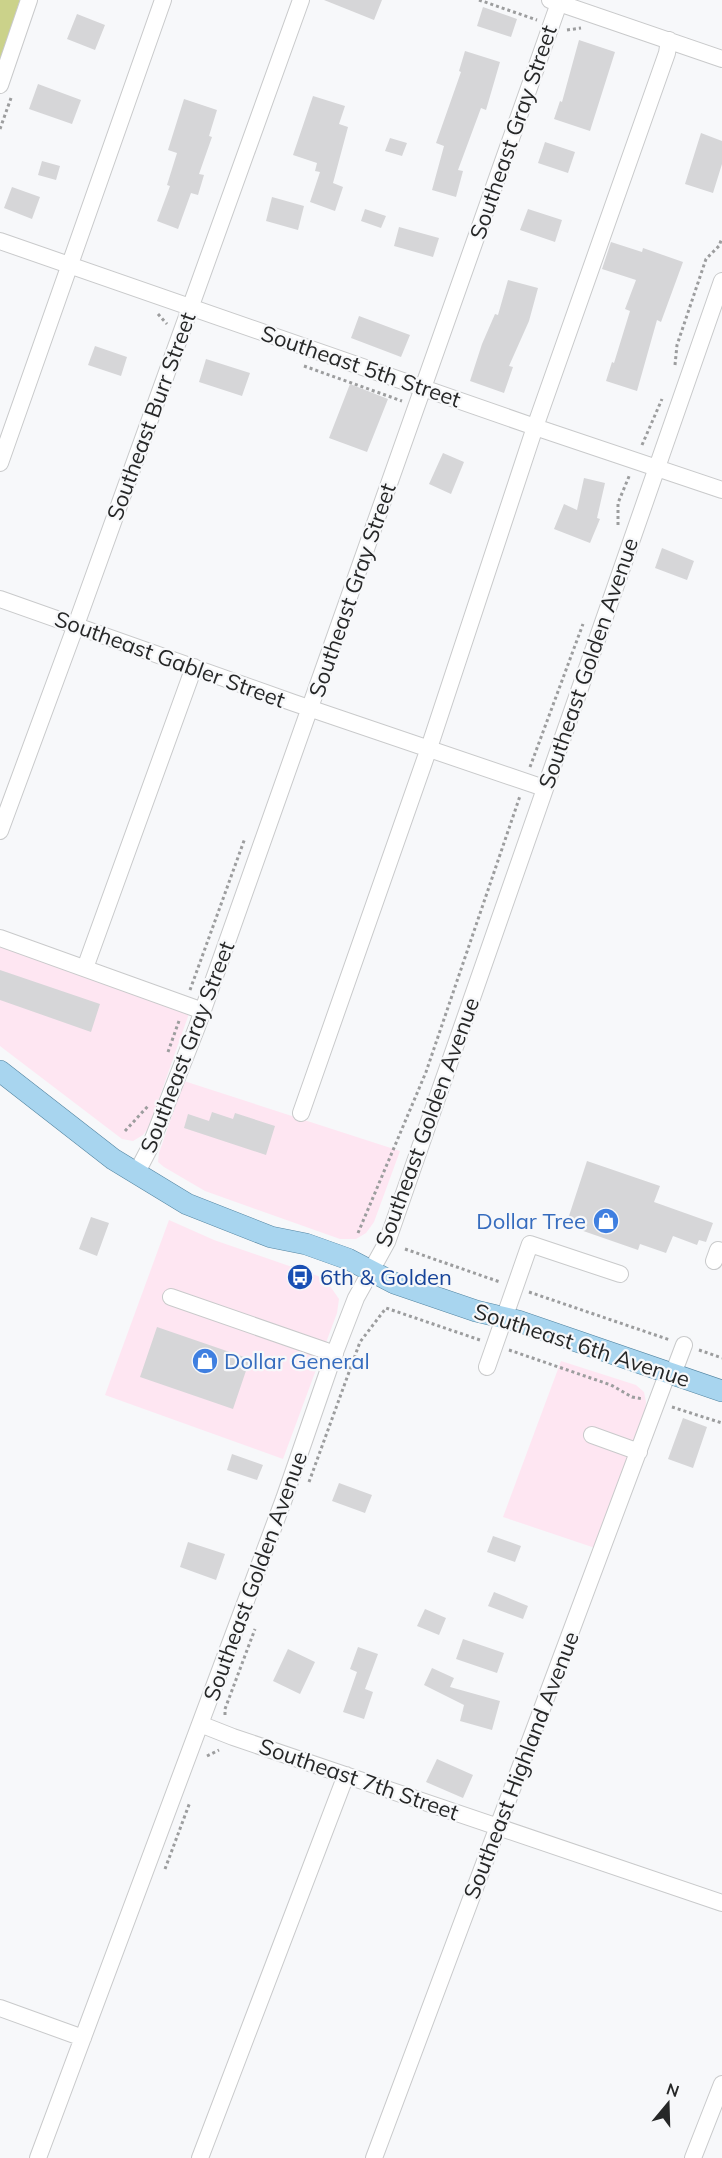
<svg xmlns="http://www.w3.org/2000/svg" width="722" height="2158" viewBox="0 0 722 2158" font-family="Mulish,sans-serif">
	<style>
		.commercial { fill: #fee6f2 }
		.green { fill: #cbd28a }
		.building { fill: #d6d6d8 }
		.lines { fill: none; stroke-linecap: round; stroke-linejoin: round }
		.minor-casing { stroke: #c9cacb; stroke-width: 18 }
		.major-casing { stroke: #5586a2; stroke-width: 22 }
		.path { stroke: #9c9d9e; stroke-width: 3; stroke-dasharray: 3 3; stroke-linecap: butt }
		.minor { stroke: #fff; stroke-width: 16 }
		.major { stroke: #a8d5ef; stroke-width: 21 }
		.labels { text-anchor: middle; stroke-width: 4.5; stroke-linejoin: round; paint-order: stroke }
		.street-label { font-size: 22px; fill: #262727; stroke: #f7f8fa }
		.shop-label { font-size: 22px; fill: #366cbe; stroke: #f7f8fa; text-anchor: end }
		.transit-label { font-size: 22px; fill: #164399; stroke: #f7f8fa; text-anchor: start }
	</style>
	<rect width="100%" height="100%" fill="#f7f8fa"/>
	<path class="commercial" d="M 0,941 L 191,1008 L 149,1127 L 143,1135 L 133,1141 L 122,1139 L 0,1046 Z
		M 184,1081 L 400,1151 L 374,1222 L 366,1233 L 356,1239 L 340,1239 L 205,1191 L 164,1167 L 158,1162 L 159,1153 Z
		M 169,1220 L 214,1240 L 318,1276 L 328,1283 L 339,1299 L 337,1313 L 283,1459 L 105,1395 Z
		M 561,1361 L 636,1385 L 644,1392 L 646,1402 L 645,1412 L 595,1548 L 503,1517 Z"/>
	<path class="green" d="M 0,0 L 20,0 L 0,61 Z"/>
	<path class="building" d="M 324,0 L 382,0 L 374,20 Z
		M 483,7 L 517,19 L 511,37 L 477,26 Z
		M 77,14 L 105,25 L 95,50 L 67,39 Z
		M 579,40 L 615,52 L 590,131 L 554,119 L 560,101 L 562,102 Z
		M 465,51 L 500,62 L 486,110 L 481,108 L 458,170 L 463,171 L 456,197 L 432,190 L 444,146 L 436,143 L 461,72 L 459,71 Z
		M 38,84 L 81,100 L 72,124 L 29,109 Z
		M 313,96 L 345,106 L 339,124 L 348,127 L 333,183 L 343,187 L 335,211 L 310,202 L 320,172 L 315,171 L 317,163 L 293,155 Z
		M 184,99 L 217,110 L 209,136 L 212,137 L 199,174 L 204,175 L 198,195 L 191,193 L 178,229 L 157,221 L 170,186 L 167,185 L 177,153 L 168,150 Z
		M 701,133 L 722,141 L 722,164 L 713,193 L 685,184 Z
		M 390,138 L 407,143 L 402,156 L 385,151 Z
		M 545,142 L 575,152 L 568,173 L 538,163 Z
		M 42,161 L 60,166 L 56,180 L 38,175 Z
		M 12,187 L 40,197 L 32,219 L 4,208 Z
		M 272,197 L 304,206 L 298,230 L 266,221 Z
		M 365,209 L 386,216 L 381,228 L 361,221 Z
		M 528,209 L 562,220 L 555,242 L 520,230 Z
		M 399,227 L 439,238 L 433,257 L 394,246 Z
		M 611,242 L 642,252 L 643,248 L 683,262 L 661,322 L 657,320 L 637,391 L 606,381 L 612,362 L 614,363 L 630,311 L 625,309 L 636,280 L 602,269 Z
		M 508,280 L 538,288 L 529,321 L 509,366 L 513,367 L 504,393 L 470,381 L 482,344 L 495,314 L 498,315 Z
		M 359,316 L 410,335 L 401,357 L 351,338 Z
		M 95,346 L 127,357 L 121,376 L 88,365 Z
		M 206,359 L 250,373 L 242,396 L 199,382 Z
		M 350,384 L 388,399 L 367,452 L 329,438 Z
		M 443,453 L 464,462 L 451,494 L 429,484 Z
		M 584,478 L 605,483 L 597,518 L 600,519 L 590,543 L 554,529 L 564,504 L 577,510 Z
		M 662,548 L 694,561 L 687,580 L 655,568 Z
		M 0,970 L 100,1004 L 91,1032 L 0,1000 Z
		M 212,1112 L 233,1119 L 235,1113 L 275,1126 L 266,1155 L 184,1128 L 188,1114 L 209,1121 Z
		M 587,1161 L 660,1186 L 654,1202 L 713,1223 L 706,1242 L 699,1240 L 697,1245 L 673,1236 L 666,1253 L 640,1244 L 638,1250 L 566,1225 Z
		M 91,1217 L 109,1223 L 97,1256 L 79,1249 Z
		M 157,1327 L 250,1359 L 233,1409 L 140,1377 Z
		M 683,1418 L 707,1427 L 693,1468 L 668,1459 Z
		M 232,1454 L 263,1465 L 257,1480 L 227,1470 Z
		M 339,1483 L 372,1495 L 365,1513 L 332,1501 Z
		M 493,1536 L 521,1546 L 515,1562 L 487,1552 Z
		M 188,1542 L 225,1554 L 216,1580 L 180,1567 Z
		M 494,1592 L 528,1606 L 523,1619 L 488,1606 Z
		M 425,1609 L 446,1618 L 439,1635 L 417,1626 Z
		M 463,1639 L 504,1653 L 497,1673 L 456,1659 Z
		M 358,1647 L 378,1654 L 365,1689 L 373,1692 L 364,1719 L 343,1712 L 357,1672 L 350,1669 Z
		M 288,1649 L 315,1662 L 300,1694 L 273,1681 Z
		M 432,1668 L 454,1678 L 450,1687 L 500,1701 L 492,1730 L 460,1721 L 464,1705 L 424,1685 Z
		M 437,1759 L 473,1775 L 463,1798 L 426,1782 Z"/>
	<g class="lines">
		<g class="minor-casing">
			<path id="minor" d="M 550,0 L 722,59
				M 0,85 L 29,0
				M 0,241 L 535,427 L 722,490
				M 0,463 L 163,0
				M 0,599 L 294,703 L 544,788
				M 0,831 L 76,625 L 301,0
				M 0,938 L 203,1011
				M 85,968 L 194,667
				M 301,1113 L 429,748 L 535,427 L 667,53 L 669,40
				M 136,1174 L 149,1149 L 197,1027 L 559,3
				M 714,1261 L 718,1250 L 722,1251
				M 171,1297 L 335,1354
				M 487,1367 L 530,1244 L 620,1274
				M 673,1374 L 684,1345
				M 592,1435 L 639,1452
				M 200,1724 L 233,1737 L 722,1903
				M 0,2008 L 83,2038
				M 38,2158 L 284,1499 L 332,1360 L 356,1298 L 387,1242 L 722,281
				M 200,2158 L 346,1775
				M 374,2158 L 668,1372
				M 693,2158 L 722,2084"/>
		</g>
		<g class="major-casing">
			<path id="major" d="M 0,1071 L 113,1159 L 187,1204 L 271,1237 L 306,1244 L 348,1259 L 394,1283 L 476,1311 L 518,1321 L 722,1391"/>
		</g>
		<path class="path" d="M 479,0 L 537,20
			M 567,30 L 581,28
			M 0,129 L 11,98
			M 158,314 L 167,324
			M 675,365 L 677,345 L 706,259 L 719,246 L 722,238
			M 304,366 L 402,401
			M 642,445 L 662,399
			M 618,525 L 618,503 L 630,474
			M 530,767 L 583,624
			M 190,990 L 245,838
			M 168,1052 L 180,1018
			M 125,1131 L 148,1106
			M 358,1233 L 426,1072 L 520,796
			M 405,1249 L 500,1282
			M 529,1292 L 670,1340
			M 509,1350 L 611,1385 L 632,1397 L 643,1399
			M 699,1350 L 722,1358
			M 672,1407 L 722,1423
			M 309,1482 L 360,1342 L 386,1308 L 480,1340
			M 225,1715 L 225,1709 L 255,1629
			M 207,1756 L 219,1750
			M 165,1869 L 190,1802"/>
		<use href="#minor" class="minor"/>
		<use href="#major" class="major"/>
	</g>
	<defs>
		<g id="shop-disc" transform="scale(1.35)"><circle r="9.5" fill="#3f7fe0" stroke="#f7f8fa"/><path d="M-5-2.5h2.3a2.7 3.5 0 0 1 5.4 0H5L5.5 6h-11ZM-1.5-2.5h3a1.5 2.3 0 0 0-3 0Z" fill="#fff"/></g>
		<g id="bus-disc" transform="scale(1.35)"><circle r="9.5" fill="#1a4fb4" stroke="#f7f8fa"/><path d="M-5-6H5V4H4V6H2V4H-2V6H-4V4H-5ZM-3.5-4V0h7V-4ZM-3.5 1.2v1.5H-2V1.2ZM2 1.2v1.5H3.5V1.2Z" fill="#fff"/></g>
	</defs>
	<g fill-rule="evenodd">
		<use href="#shop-disc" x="606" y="1221"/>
		<use href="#bus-disc" x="300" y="1277"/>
		<use href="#shop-disc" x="205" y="1361"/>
	</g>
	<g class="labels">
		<g class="street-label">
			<text transform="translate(513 132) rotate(-71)" y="8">Southeast Gray Street</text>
			<text transform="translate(361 366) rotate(19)" y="8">Southeast 5th Street</text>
			<text transform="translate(151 416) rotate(-70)" y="8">Southeast Burr Street</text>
			<text transform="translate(352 590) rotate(-71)" y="8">Southeast Gray Street</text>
			<text transform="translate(170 659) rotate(20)" y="8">Southeast Gabler Street</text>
			<text transform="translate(588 663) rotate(-71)" y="8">Southeast Golden Avenue</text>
			<text transform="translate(187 1047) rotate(-69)" y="8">Southeast Gray Street</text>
			<text transform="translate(427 1122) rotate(-70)" y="8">Southeast Golden Avenue</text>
			<text transform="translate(582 1345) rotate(18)" y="8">Southeast 6th Avenue</text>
			<text transform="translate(255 1576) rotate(-70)" y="8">Southeast Golden Avenue</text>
			<text transform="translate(521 1765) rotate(-69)" y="8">Southeast Highland Avenue</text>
			<text transform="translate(359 1779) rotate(19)" y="8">Southeast 7th Street</text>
		</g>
		<g class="shop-label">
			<text x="586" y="1229">Dollar Tree</text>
			<text x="224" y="1369" text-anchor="start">Dollar General</text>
		</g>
		<g class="transit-label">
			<text x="320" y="1285">6th &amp; Golden</text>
		</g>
	</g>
	<g transform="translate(668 2104) rotate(19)" stroke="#f7f8fa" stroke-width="4.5" paint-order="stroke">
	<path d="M0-4.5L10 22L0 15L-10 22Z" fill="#262727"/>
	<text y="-9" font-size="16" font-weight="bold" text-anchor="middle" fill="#262727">N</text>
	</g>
</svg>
